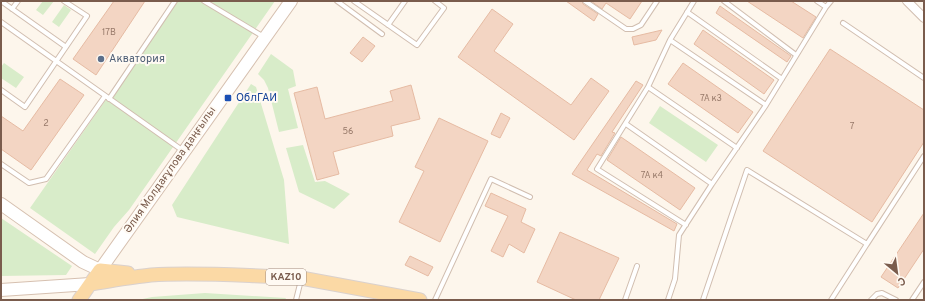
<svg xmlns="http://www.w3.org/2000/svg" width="925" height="301" viewBox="0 0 925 301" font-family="Overpass,sans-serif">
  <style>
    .green { fill: #d8ecc9 }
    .building { fill: #f3d5c3; stroke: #e6bba3 }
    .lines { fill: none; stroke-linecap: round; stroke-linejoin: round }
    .lane-casing { stroke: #d1beb0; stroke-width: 6 }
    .street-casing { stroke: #d1beb0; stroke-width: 10 }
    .secondary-casing { stroke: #d6c0b0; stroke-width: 14 }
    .primary-casing { stroke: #dad1cd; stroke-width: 15 }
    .lane { stroke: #fff; stroke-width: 4 }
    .street { stroke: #fff; stroke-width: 8 }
    .secondary { stroke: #fff; stroke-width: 12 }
    .primary { stroke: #fbd9a5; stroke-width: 13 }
    .service-dot { fill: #5c6f8a; stroke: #fffaf3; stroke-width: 1.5 }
    .transit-dot { fill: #1a4fb4; stroke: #fffaf3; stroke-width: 1.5 }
    .labels { text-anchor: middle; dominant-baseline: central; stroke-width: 4; stroke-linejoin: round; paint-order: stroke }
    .number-label { font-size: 9px; fill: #987a6a }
    .shield { fill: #fffaf3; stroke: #a28b7f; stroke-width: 1 }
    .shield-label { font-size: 10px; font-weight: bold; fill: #7a5c4d }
    .service-label { font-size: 11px; fill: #4e5e75; stroke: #fffaf3; text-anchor: start }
    .transit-label { font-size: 11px; fill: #164399; stroke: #fffaf3; text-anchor: start }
    .street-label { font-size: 11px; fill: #7a5c4d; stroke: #fffaf3 }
  </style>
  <rect width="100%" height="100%" fill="#fdf6ec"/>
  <!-- green -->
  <path class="green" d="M43 1H54L43 15 36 10Z
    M175 1H275L129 210 114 227 95 254 30 208Z
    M64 5 71 10 59 27 52 22Z
    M271 54 293 70 296 86 288 89 298 128 279 132 268 88 264 80 258 74Z
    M4 63 24 77 16 88 1 78V67Z
    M251 84 256 87 284 180 289 244 177 217 172 205Z
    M660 106 718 145 706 162 649 123Z
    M303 145 315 182 325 181 350 194 334 209 299 192 286 148Z
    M1 218 72 266 66 275 1 276Z
    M205 293 286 298 285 300H138L152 297Z"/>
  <!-- building -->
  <path class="building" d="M114 1H145L96 75 73 59Z
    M566 1H582L583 4 598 14 594 21Z
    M591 1H642L630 19 606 3 602 9Z
    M747 1H791L816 17 803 38Z
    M720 6 791 56 787 62 716 13Z
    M492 9 513 24 494 51 571 105 591 78 609 91 574 140 458 57Z
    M662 30 656 40 634 45 632 37Z
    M703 30 774 80 764 94 694 44Z
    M363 37 375 46 362 62 350 53Z
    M830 49 924 110V142L872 222 763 151Z
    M683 63 753 112 738 133 668 84Z
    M60 79 84 95 31 170 1 149V116L23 131Z
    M636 81 643 85 612 132 615 133 601 156 597 154 587 170 677 224 674 231 572 174Z
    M411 85 420 119 391 126 393 136 333 152 339 174 317 180 294 93 317 87 325 119 393 101 390 91Z
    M501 113 510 118 500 138 491 134Z
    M439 118 488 141 440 242 399 222 424 171 415 167Z
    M621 137 695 188 680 210 607 160Z
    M491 193 526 209 521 222 535 229 524 253 509 244 503 257 491 251 508 216 485 206Z
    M924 213V249L898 288 881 277Z
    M560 232 619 258 599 300H576L537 282Z
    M410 256 433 267 428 276 405 265Z"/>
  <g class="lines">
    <!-- lane casing -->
    <g class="lane-casing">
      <path id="lane" d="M1 1 66 47
        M204 1 264 37
        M337 1 382 34
        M354 1 417 45 444 8 435 1
        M585 1 626 29H633L641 25 657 1
        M724 1 796 55
        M817 1 826 7 831 1
        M12 9 18 1
        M687 12 782 79
        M1 22 182 150
        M843 23 924 78
        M388 25 405 1
        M670 40 694 1
        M648 87 670 40 766 105 712 184 679 235 675 279 668 300
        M1 90 25 107 87 16 64 1
        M109 99 175 1
        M766 105 826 7
        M626 124 712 184
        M1 164 29 183 46 179 105 96
        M686 225 597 169 648 87 737 148
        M867 244 924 156
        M296 300 301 280
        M435 300 491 179 530 197
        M625 300 637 266
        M703 300 747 170 867 244 831 300
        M871 300 877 294 882 293 896 300
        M912 300 924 282"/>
    </g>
    <!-- street casing -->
    <g class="street-casing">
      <path id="street" d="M907 1 924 18"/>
    </g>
    <!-- secondary casing -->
    <g class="secondary-casing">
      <path id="secondary" d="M1 204 83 262 100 270 291 1
        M1 290 90 284"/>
    </g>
    <!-- primary casing -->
    <g class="primary-casing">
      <path id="primary" d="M90 284C110 281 131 277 151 275 198 272 245 276 292 277L301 278 420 300
        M79 300 100 270 128 273"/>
    </g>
    <!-- lane -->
    <use href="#lane" class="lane"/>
    <!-- street -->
    <use href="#street" class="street"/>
    <!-- secondary -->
    <use href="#secondary" class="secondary"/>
    <!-- primary -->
    <use href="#primary" class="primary"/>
  </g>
  <!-- markers -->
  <circle class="service-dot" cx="101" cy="59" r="4"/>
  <rect class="transit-dot" x="224" y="94" width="8" height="8" rx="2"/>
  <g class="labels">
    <!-- number labels -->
    <g class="number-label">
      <text x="109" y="32">17В</text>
      <text x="711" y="98">7А к3</text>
      <text x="46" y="123">2</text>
      <text x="852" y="126">7</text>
      <text x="348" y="131">56</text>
      <text x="652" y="175">7А к4</text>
    </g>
    <!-- shield labels -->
    <rect class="shield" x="266" y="269" width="40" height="16" rx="3"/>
    <g class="shield-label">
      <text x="286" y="277">KAZ10</text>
    </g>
    <!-- service labels -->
    <g class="service-label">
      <text x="109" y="59">Акватория</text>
    </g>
    <!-- transit labels -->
    <g class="transit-label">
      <text x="236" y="98">ОблГАИ</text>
    </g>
    <!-- street labels -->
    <g class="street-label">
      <text transform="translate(170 170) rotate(-55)">Әлия Молдағұлова даңғылы</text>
    </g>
  </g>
  <!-- border -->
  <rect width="925" height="301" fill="none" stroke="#7a5c4d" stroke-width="4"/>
  <!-- north arrow -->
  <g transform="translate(897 273) rotate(151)" stroke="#fffaf3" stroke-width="3" paint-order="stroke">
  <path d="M0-3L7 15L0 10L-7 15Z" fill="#7a5c4d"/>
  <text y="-6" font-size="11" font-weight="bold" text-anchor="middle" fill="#7a5c4d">С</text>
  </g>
</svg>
